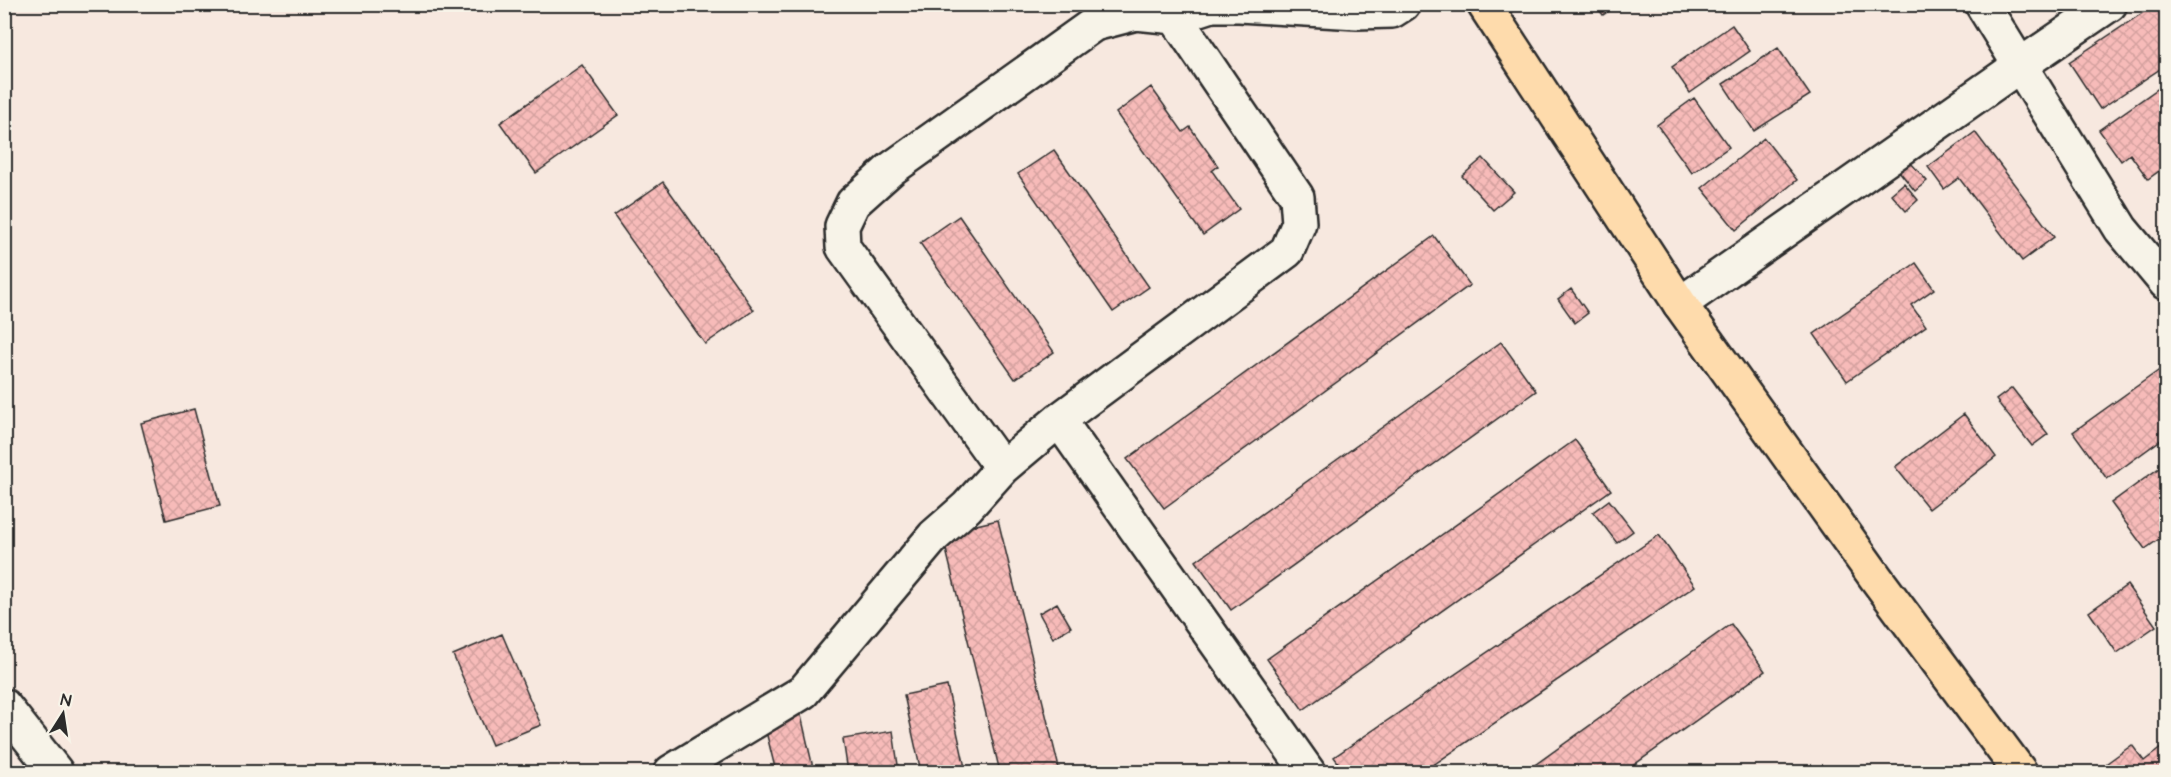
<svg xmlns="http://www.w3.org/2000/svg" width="2171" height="777" viewBox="0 0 2171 777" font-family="'Architects Daughter',sans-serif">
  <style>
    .building { fill: url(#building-cross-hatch); stroke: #2b2b2b; stroke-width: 1.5 }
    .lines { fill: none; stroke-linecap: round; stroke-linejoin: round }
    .minor-casing { stroke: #2b2b2b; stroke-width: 38 }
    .major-casing { stroke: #2b2b2b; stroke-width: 38 }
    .minor { stroke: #f7f3e8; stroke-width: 33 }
    .major { stroke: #fedbac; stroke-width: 33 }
  </style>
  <defs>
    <pattern id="building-cross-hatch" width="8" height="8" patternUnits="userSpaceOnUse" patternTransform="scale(1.5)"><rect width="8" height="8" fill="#f7bbb9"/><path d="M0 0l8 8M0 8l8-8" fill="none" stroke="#d4a19f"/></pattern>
  </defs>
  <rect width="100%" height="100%" fill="#f7e8df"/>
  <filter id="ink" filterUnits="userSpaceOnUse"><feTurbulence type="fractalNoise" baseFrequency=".0167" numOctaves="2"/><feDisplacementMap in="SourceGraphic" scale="12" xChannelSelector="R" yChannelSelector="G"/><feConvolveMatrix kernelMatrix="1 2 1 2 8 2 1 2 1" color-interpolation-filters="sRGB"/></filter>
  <g filter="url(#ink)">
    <!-- building -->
    <path class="building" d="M1595 4H1619L1603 15Z
      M2156 4H2166V65L2100 109 2069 62Z
      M1732 25 1750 51 1690 93 1672 67Z
      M1778 48 1810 95 1754 131 1723 84Z
      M582 65 618 115 536 173 500 123Z
      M2166 83V166L2148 179 2130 154 2121 161 2099 130Z
      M1151 87 1183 132 1190 127 1218 166 1212 171 1239 209 1203 235 1116 113Z
      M1694 98 1729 147 1692 173 1657 125Z
      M1975 132 2054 237 2022 261 1959 178 1944 189 1928 167Z
      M1764 138 1797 180 1736 230 1702 188Z
      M1054 150 1149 287 1113 312 1018 174Z
      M1483 158 1514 192 1493 210 1462 176Z
      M1910 162 1927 181 1915 191 1899 171Z
      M663 182 754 310 705 344 614 216Z
      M1904 183 1918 200 1906 211 1891 194Z
      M959 216 1054 352 1015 379 920 243Z
      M1434 236 1470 285 1164 508 1127 459Z
      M1916 263 1934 289 1911 305 1926 326 1847 381 1814 334Z
      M1571 289 1588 313 1575 323 1558 299Z
      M1501 342 1536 391 1231 610 1196 561Z
      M2165 366 2166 368V436L2107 479 2073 432Z
      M2012 388 2048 434 2032 446 1996 400Z
      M194 409 220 506 166 520 141 423Z
      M1964 414 1996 457 1929 509 1895 467Z
      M1575 440 1611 490 1303 710 1267 659Z
      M2166 463V534L2145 549 2111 503Z
      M1609 500 1633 531 1617 543 1593 512Z
      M998 520 1060 772H1000L942 533Z
      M1659 535 1695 586 1423 772H1345L1334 757Z
      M2127 585 2156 626 2117 653 2089 612Z
      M1057 603 1071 627 1053 638 1039 613Z
      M1731 624 1765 671 1624 772H1525Z
      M502 634 541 725 492 745 453 655Z
      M947 686 966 772H921L904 695Z
      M800 711 814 772H776L763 719Z
      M893 731 899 772H848L843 739Z
      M2166 744V772H2115L2107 763 2132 745 2144 761Z"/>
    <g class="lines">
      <!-- minor casing -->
      <g class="minor-casing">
        <path id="minor" d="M1982 4 2121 229 2166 283
          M1680 304 2019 66 2110 4
          M1059 420 1308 772
          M1002 468 843 247 842 226 853 203 891 169 1094 24 1136 13 1175 17 1212 5H1239L1357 12 1392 11 1403 4
          M4 706 56 772
          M671 772 803 692 934 536 967 507 1002 468 1059 420 1287 251 1299 223 1297 197 1175 17"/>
      </g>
      <!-- major casing -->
      <g class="major-casing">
        <path id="major" d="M1484 4 1680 304 1876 578 2020 772"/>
      </g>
      <!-- minor -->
      <use href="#minor" class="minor"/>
      <!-- major -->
      <use href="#major" class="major"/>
    </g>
  </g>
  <!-- margin -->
  <rect width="2171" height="777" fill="none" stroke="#f7f3e8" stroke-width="24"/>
  <rect x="12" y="12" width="2147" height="753" fill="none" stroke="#2b2b2b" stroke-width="2" filter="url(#ink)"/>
  <!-- north arrow -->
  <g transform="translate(63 714) rotate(12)" stroke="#f7f3e8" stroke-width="4.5" paint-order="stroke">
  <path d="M0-4.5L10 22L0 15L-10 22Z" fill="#2b2b2b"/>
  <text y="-9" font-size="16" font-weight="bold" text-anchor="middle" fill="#2b2b2b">N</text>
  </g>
</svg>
